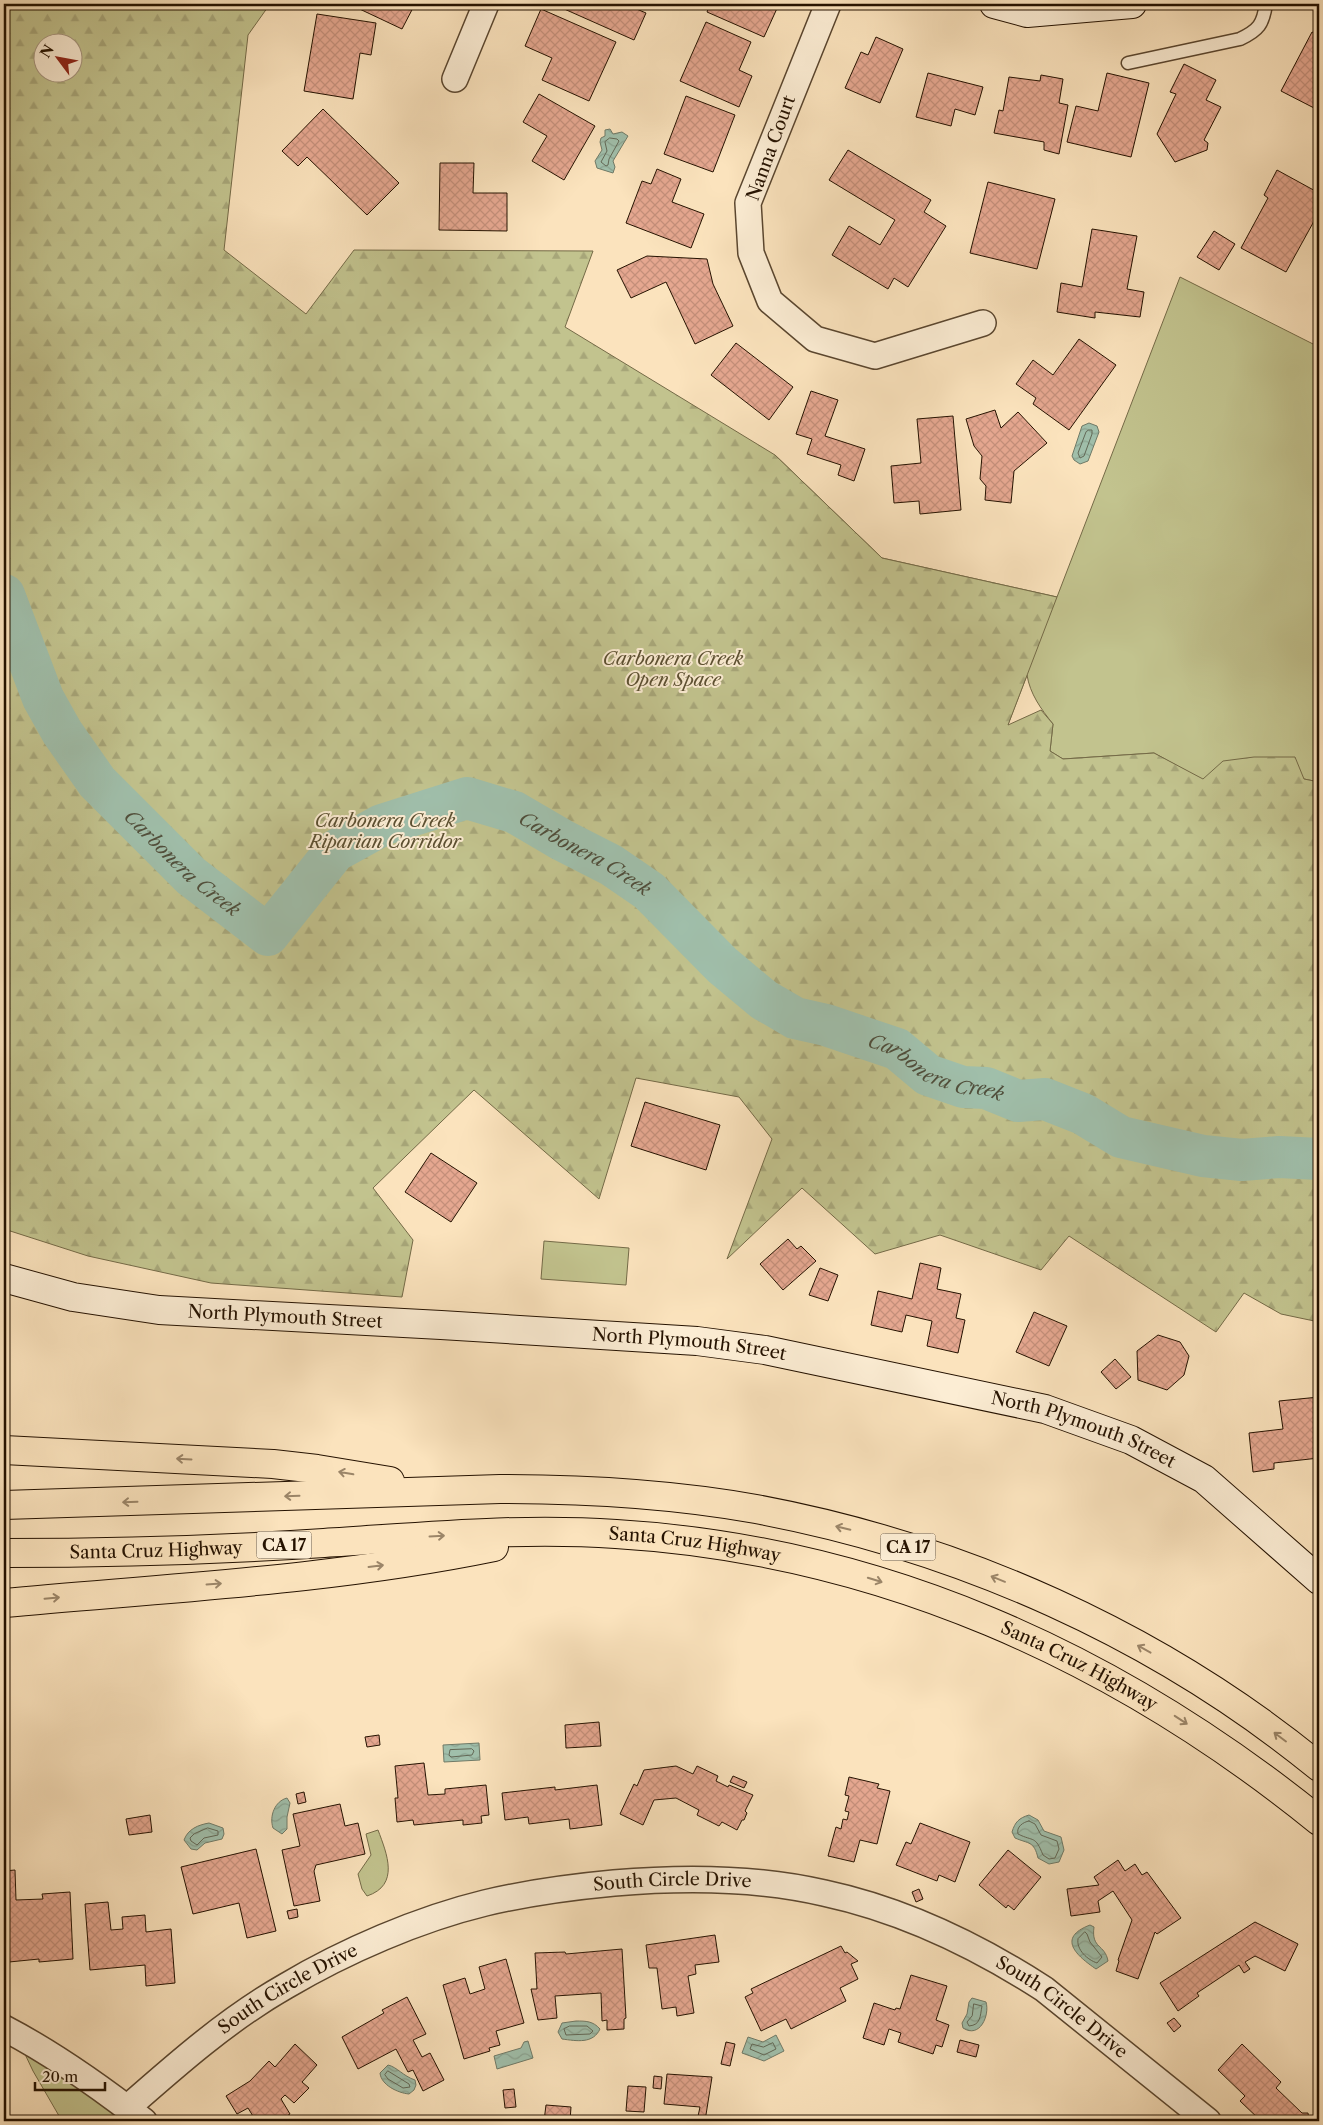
<svg xmlns="http://www.w3.org/2000/svg" width="1323" height="2125" viewBox="0 0 1323 2125" font-family="'Libre Caslon Text',serif">
  <style>
    .green { fill: #c2c38e; stroke: #746a47 }
    .forest { fill: url(#forest-firs); stroke: #746a47; fill-rule: evenodd }
    .water { fill: url(#water-waves); stroke: #6f7a67 }
    .lines { fill: none; stroke-linecap: round; stroke-linejoin: round }
    .shore { stroke: #626856; stroke-width: 1 }
    .river { stroke: #a0bfab; stroke-width: 42 }
    .building { fill: url(#building-cross-hatch); stroke: #251200 }
    .lane-casing { stroke: #5a462f; stroke-width: 15 }
    .street-casing { stroke: #5a462f; stroke-width: 28 }
    .secondary-casing { stroke: #251200; stroke-width: 30 }
    .highway-casing { stroke: #251200; stroke-width: 30 }
    .lane { stroke: #fcedd4; stroke-width: 12 }
    .street { stroke: #fcedd4; stroke-width: 25 }
    .secondary { stroke: #fcedd4; stroke-width: 28 }
    .highway { stroke: #fbe3bd; stroke-width: 28 }
    .oneway { stroke: #9b8568 }
    .labels { text-anchor: middle; dominant-baseline: central; stroke-width: 4; stroke-linejoin: round; paint-order: stroke }
    .shield { fill: #fcedd4; stroke: #665440; stroke-width: 1 }
    .shield-label { font-size: 16px; font-weight: bold; fill: #251200 }
    .street-label { font-size: 18px; fill: #251200; stroke: #fcedd4 }
    .park-label { font-size: 18px; font-style: italic; fill: #5c5032; stroke: #fcedd4 }
    .water-label { font-size: 19px; font-style: italic; fill: #504f3c; stroke: #fcedd4 }
  </style>
  <defs>
    <pattern id="forest-firs" width="22" height="20" patternUnits="userSpaceOnUse" patternTransform="scale(1.25)"><rect width="22" height="20" fill="#c2c38e"/><path d="M5 1l3.5 6h-7zM16 11l3.5 6h-7z" fill="#a7a679"/></pattern>
    <pattern id="water-waves" width="16" height="10" patternUnits="userSpaceOnUse" patternTransform="scale(1.25)"><rect width="16" height="10" fill="#a0bfab"/><path d="M0 5q4-4 8 0t8 0" fill="none" stroke="#8aa391"/></pattern>
    <pattern id="building-cross-hatch" width="8" height="8" patternUnits="userSpaceOnUse" patternTransform="scale(1.25)"><rect width="8" height="8" fill="#e5a790"/><path d="M0 0l8 8M0 8l8-8" fill="none" stroke="#c48f7a"/></pattern>
  </defs>
  <rect width="100%" height="100%" fill="#fbe3bd"/>
  <filter id="stains"><feTurbulence type="fractalNoise" baseFrequency=".004" numOctaves="4"/><feColorMatrix values="0 0 0 0 .2 0 0 0 0 .09 0 0 0 0 .02 0 0 0 .5 -.17"/></filter>
  <radialGradient id="worn" r=".72"><stop offset=".6" stop-color="#630" stop-opacity="0"/><stop offset="1" stop-color="#630" stop-opacity=".3"/></radialGradient>
  <!-- green -->
  <path class="green" d="M1180 277 1319 347V782L1304 779 1203 780 1154 753 1063 759 1050 751 1053 724C1041 709 1030 694 1027 675L877 1066 775 455 882 558 1057 597Z
    M544 1241 629 1248 626 1285 541 1279Z
    M378 1830C387 1854 400 1885 367 1896L362 1889 358 1874 371 1855 366 1834Z
    M14 2031 147 2121H62L33 2071Z"/>
  <!-- forest -->
  <path class="forest" d="M4 4H270L248 35 224 250 306 314 354 250 593 251 565 327 775 455 882 558 1057 597 1008 725 1041 710 1053 724 1050 751 1063 759 1154 753 1203 779 1223 761 1254 757H1295L1304 779 1319 782V1322L1281 1314 1244 1293 1216 1332 1069 1236 1041 1270 940 1235 875 1254 802 1188 727 1259 772 1139 739 1097 636 1078 599 1199 474 1090 373 1188 413 1240 402 1297 211 1283 88 1256 4 1229ZM42 42H72V72H42Z"/>
  <!-- water -->
  <path class="water" d="M610 129 613 134 622 132 628 136 613 161 615 167 613 173 597 168 595 161 602 150 600 142 601 138 605 136V130Z
    M1089 423 1097 426 1099 432 1088 461 1080 464 1074 460 1072 456 1082 426Z
    M479 1743 480 1760 444 1762 443 1745Z
    M287 1798 290 1803 287 1817V1829L282 1834 273 1828C269 1816 275 1801 287 1798Z
    M1029 1815 1038 1820 1044 1831 1061 1837 1064 1850 1059 1862 1049 1864 1038 1858C1034 1841 1029 1844 1015 1838L1012 1832C1015 1822 1019 1818 1029 1815Z
    M209 1823 223 1828 224 1834 222 1839 205 1843 197 1850 191 1849 184 1840C188 1829 198 1825 209 1823Z
    M1090 1925 1094 1927C1091 1949 1105 1944 1108 1961L1096 1969C1077 1956 1056 1938 1090 1925Z
    M972 1998 986 2002C990 2015 980 2039 963 2028L962 2023 967 2014 969 2002Z
    M576 2021C586 2021 593 2021 600 2029 593 2044 577 2041 562 2039L558 2032 562 2023Z
    M776 2035 784 2051 764 2061 742 2053 748 2037 763 2042Z
    M528 2041 533 2058 497 2069 494 2056 521 2048 524 2042Z
    M388 2065C397 2067 403 2076 415 2080L416 2085 414 2090 409 2094C398 2093 381 2085 380 2073Z"/>
  <g class="lines">
    <!-- shore -->
    <path class="shore" d="M610 138 617 139 619 141 609 159 608 165 606 166 601 162 607 151 605 142Z
      M1089 430H1092V434L1084 456 1080 458 1078 453 1086 432Z
      M472 1749 474 1751 472 1755 451 1757 449 1755 450 1750Z
      M1029 1821 1035 1824 1041 1835 1057 1841 1059 1849 1055 1858 1049 1859 1043 1855C1035 1835 1034 1842 1018 1834 1016 1827 1023 1822 1029 1821Z
      M208 1828 218 1831V1835L204 1838 197 1845 191 1841 190 1838 194 1834Z
      M1085 1932 1087 1934 1090 1942 1102 1957 1097 1963C1088 1960 1076 1950 1078 1939Z
      M974 2004 982 2006C980 2016 981 2025 969 2026L967 2022 972 2016Z
      M570 2026H587L593 2031 590 2034 566 2035 564 2029Z
      M773 2043 776 2049 764 2055 750 2049 752 2044 763 2047Z
      M388 2071 409 2084 410 2087 403 2088 388 2079 385 2075Z"/>
    <!-- river -->
    <path class="river" id="s1" d="M4 595 43 698 62 732 97 782 191 876 268 935 335 851 382 825 467 798 514 812 562 840 611 865 649 891 722 965 764 1000 795 1018 826 1025 897 1049 928 1075 963 1087 986 1088 1018 1101 1045 1099 1083 1114 1121 1137 1203 1156 1242 1160 1279 1157 1319 1159"/>
  </g>
  <!-- building -->
  <path class="building" d="M349 4H415L402 29Z
    M553 4H625L646 13 634 40Z
    M710 4H779L764 37 707 12Z
    M541 9 616 42 589 101 542 80 552 58 525 46Z
    M317 14 376 23 371 55 360 53 353 99 304 91Z
    M706 22 751 42 739 70 752 76 739 107 680 81Z
    M1312 32 1319 35V103L1316 109 1281 91Z
    M876 37 903 49 880 103 845 88 861 52 868 55Z
    M1184 64 1216 80 1206 100 1221 107 1204 140 1208 143 1207 150 1175 162 1157 134 1176 94 1170 92Z
    M928 73 983 87 975 115 955 109 951 126 916 117Z
    M1107 73 1149 83 1131 157 1067 142 1076 106 1098 111Z
    M1041 75 1063 79 1059 103 1068 105 1059 154 1044 150V142L994 133 999 110 1003 111 1009 77 1040 81Z
    M539 94 595 126 564 180 532 161 547 136 523 122Z
    M686 96 735 115 713 172 664 154Z
    M323 109 399 183 367 215 307 157 298 166 282 151Z
    M848 150 931 200 924 212 946 226 908 287 894 278 888 289 832 255 849 226 880 245 895 220 829 180Z
    M440 163H474L473 193H507V231L439 230Z
    M657 169 681 179 672 202 704 214 691 248 626 223 642 181 651 184Z
    M1277 170 1319 193V212L1286 272 1241 248 1268 198 1264 195Z
    M988 182 1055 199 1037 269 970 253Z
    M1092 229 1137 236 1127 289 1144 292 1140 317 1095 312V318L1057 312 1061 283 1082 287Z
    M1214 231 1235 244 1219 270 1197 257Z
    M647 256 707 259 713 284 733 326 695 344 666 282 631 298 617 270Z
    M1079 339 1116 365 1069 430 1033 404 1036 398 1016 384 1033 360 1053 375Z
    M736 343 793 387 769 420 711 375Z
    M811 391 838 400 825 436 865 449 854 481 838 475 841 465 807 454 812 439 796 434Z
    M995 410 1001 428 1018 412 1047 443 1014 471 1011 503 985 500 986 486 980 479 982 456 974 446 966 419Z
    M953 416 961 510 920 514 919 501 894 503 891 466 921 463 917 419Z
    M645 1102 720 1125 706 1170 631 1146Z
    M431 1153 477 1183 451 1222 405 1192Z
    M788 1239 797 1249 801 1246 816 1261 783 1290 760 1264Z
    M920 1263 941 1268 937 1289 961 1294 956 1318 965 1320 958 1353 927 1346 932 1321 906 1315 902 1332 871 1325 878 1291 912 1299Z
    M820 1268 838 1275 828 1301 809 1295Z
    M1034 1312 1067 1326 1049 1366 1016 1352Z
    M1158 1335 1180 1342 1189 1356 1184 1375 1167 1390 1138 1380 1137 1351Z
    M1115 1359 1131 1377 1116 1389 1101 1372Z
    M1319 1397V1458L1274 1463V1469L1253 1472 1249 1433 1283 1429 1279 1401Z
    M599 1722 601 1746 566 1748 565 1725Z
    M379 1735 380 1745 367 1747 365 1737Z
    M424 1763 428 1795 445 1794V1789L486 1785 489 1815 481 1816 482 1823 463 1825V1820L414 1825 413 1820 397 1822 395 1798H398L395 1766Z
    M676 1766 693 1774 697 1766 718 1776 716 1781 728 1787 729 1785 753 1795 745 1811 747 1813 744 1820H742L737 1830 722 1822 719 1826 697 1815 699 1810 676 1798 654 1800 643 1825 620 1814 634 1784 637 1786 644 1770Z
    M733 1776 747 1782 744 1788 730 1782Z
    M849 1777 879 1784 877 1788 890 1791 877 1844 860 1840 854 1862 828 1856 836 1827 841 1829 843 1819 847 1820 849 1812 845 1811 849 1796 845 1795Z
    M597 1785 602 1825 570 1829 569 1819 529 1824 528 1817 505 1820 502 1793 555 1787V1790Z
    M304 1792 306 1802 298 1804 296 1794Z
    M340 1804 345 1826 358 1823 365 1854 316 1865 314 1871 320 1901 294 1906 282 1850 300 1846 293 1814Z
    M150 1815 152 1832 129 1835 126 1819Z
    M920 1823 970 1842 955 1882 939 1875 937 1881 896 1865 906 1842 911 1844Z
    M256 1849 276 1931 247 1938 239 1903 193 1914 181 1867Z
    M1008 1850 1041 1877 1014 1910 1008 1905 1006 1908 979 1885Z
    M1118 1860 1125 1871 1135 1864 1142 1875 1147 1872 1181 1918 1157 1934 1155 1932 1138 1979 1116 1971 1119 1961 1118 1960 1132 1920 1113 1891 1098 1901 1100 1912 1071 1916 1067 1889 1099 1885 1094 1877Z
    M15 1870 16 1900 43 1899 42 1894 70 1892 73 1959 39 1962V1959L9 1962 8 1957H4V1871Z
    M919 1889 923 1899 916 1902 912 1892Z
    M108 1902 111 1930 123 1929 122 1917 145 1915 146 1932 171 1929 175 1983 146 1986 145 1965 90 1970 85 1904Z
    M297 1909 298 1917 289 1919 287 1911Z
    M1255 1922 1298 1944 1285 1971 1255 1956 1245 1962 1250 1969 1244 1973 1239 1965 1197 1993 1199 1996 1178 2011 1160 1983Z
    M715 1935 719 1962 695 1965 696 1974 688 1976 694 2013 677 2016 676 2007 662 2009 657 1968H649L646 1945Z
    M841 1946 845 1953 847 1952 858 1961 851 1964 858 1979 840 1988 846 2001 791 2029 786 2019 761 2031 745 1997 753 1993 751 1989Z
    M622 1949 626 2018 624 2019V2029L607 2030V2020L602 2021 601 1993 555 1996 557 2018 538 2020 531 1989H537L535 1953 565 1952 566 1954Z
    M506 1959 524 2023 496 2031 500 2045 489 2048 490 2051 464 2059 443 1985 465 1978 470 1994 485 1989 479 1967Z
    M911 1975 947 1986 936 2020 949 2025 942 2047 936 2045 933 2054 898 2042 901 2033 889 2029 884 2045 863 2038 874 2003 895 2010 896 2008 900 2009Z
    M407 1997 426 2034 413 2040 422 2057 430 2053 444 2080 423 2091 413 2070 408 2072 396 2049 358 2069 342 2037 384 2013 382 2010Z
    M1174 2018 1181 2026 1174 2032 1167 2023Z
    M960 2040 979 2045 976 2057 957 2052Z
    M726 2042 735 2044 730 2066 721 2064Z
    M295 2044 317 2065 302 2082 309 2088 294 2103 285 2095 281 2099 290 2114 278 2121H256L248 2108 237 2114 226 2096 250 2081 269 2061 275 2067Z
    M1242 2044 1281 2082 1276 2088 1302 2113H1308L1309 2121H1261L1240 2101 1245 2096 1218 2070Z
    M667 2074 712 2077 705 2121H697L700 2107 664 2104Z
    M654 2076 662 2077 661 2089 653 2088Z
    M628 2086 646 2087 644 2112 626 2111Z
    M514 2089 516 2107 505 2108 503 2090Z
    M546 2105 571 2107 570 2121H544Z"/>
  <g class="lines">
    <!-- lane casing -->
    <g class="lane-casing">
      <path id="lane" d="M1128 63 1240 39C1259 30 1263 24 1266 4"/>
    </g>
    <!-- street casing -->
    <g class="street-casing">
      <g id="street">
        <path d="M828 4 748 203 751 253 770 301 815 339 875 356 983 323"/>
        <path d="M455 79 486 4"/>
        <path d="M4 2028C54 2054 99 2086 144 2121"/>
        <path id="s2" d="M127 2108C177 2064 228 2019 286 1986 345 1951 419 1919 485 1903 527 1893 571 1887 614 1883 684 1877 755 1877 824 1893 903 1910 976 1945 1044 1989L1208 2121"/>
      </g>
    </g>
    <!-- secondary casing -->
    <g class="secondary-casing">
      <g id="secondary">
        <path d="M994 4 1027 13 1132 4"/>
        <path id="s3" d="M4 1278 73 1297 159 1310 441 1325 697 1341 765 1350 1045 1409 1131 1440 1204 1479 1319 1580"/>
      </g>
    </g>
    <!-- highway casing -->
    <g class="highway-casing">
      <g id="highway">
        <path d="M4 1450 273 1464 317 1469 390 1481"/>
        <path d="M4 1505 500 1489C586 1489 672 1494 756 1509 960 1547 1158 1635 1319 1767"/>
        <path id="s4" d="M4 1553C110 1553 217 1550 324 1543 421 1537 519 1527 616 1534 880 1550 1115 1656 1319 1821"/>
        <path d="M4 1603C167 1588 333 1580 494 1547"/>
      </g>
    </g>
    <!-- lane -->
    <use href="#lane" class="lane"/>
    <!-- street -->
    <use href="#street" class="street"/>
    <!-- secondary -->
    <use href="#secondary" class="secondary"/>
    <!-- highway -->
    <use href="#highway" class="highway"/>
  </g>
  <!-- one-way arrows -->
  <defs><path id="oneway-shaft" d="M-6 0H5M1.5-3L5.5 0L1.5 3" fill="none" stroke-width="1.6" stroke-linecap="round" stroke-linejoin="round" transform="scale(1.25)"/></defs>
  <g class="oneway">
    <use href="#oneway-shaft" transform="translate(184 1459) rotate(-177)"/>
    <use href="#oneway-shaft" transform="translate(346 1473) rotate(-170)"/>
    <use href="#oneway-shaft" transform="translate(292 1496) rotate(178)"/>
    <use href="#oneway-shaft" transform="translate(130 1502) rotate(178)"/>
    <use href="#oneway-shaft" transform="translate(843 1528) rotate(-167)"/>
    <use href="#oneway-shaft" transform="translate(437 1536) rotate(-3)"/>
    <use href="#oneway-shaft" transform="translate(376 1566) rotate(-7)"/>
    <use href="#oneway-shaft" transform="translate(998 1579) rotate(-158)"/>
    <use href="#oneway-shaft" transform="translate(875 1580) rotate(17)"/>
    <use href="#oneway-shaft" transform="translate(214 1584) rotate(-4)"/>
    <use href="#oneway-shaft" transform="translate(52 1598) rotate(-5)"/>
    <use href="#oneway-shaft" transform="translate(1144 1649) rotate(-151)"/>
    <use href="#oneway-shaft" transform="translate(1181 1720) rotate(33)"/>
    <use href="#oneway-shaft" transform="translate(1280 1737) rotate(-143)"/>
  </g>
  <g class="labels">
    <!-- shield labels -->
    <g class="shield">
      <rect x="256.5" y="1531.5" width="55" height="27" rx="4"/>
      <rect x="880.5" y="1533.5" width="55" height="27" rx="4"/>
    </g>
    <g class="shield-label">
      <text x="284" y="1545">CA 17</text>
      <text x="908" y="1547">CA 17</text>
    </g>
    <!-- street labels -->
    <g class="street-label">
      <text transform="translate(771 148) rotate(-70)">Nanna Court</text>
      <text stroke="none"><textPath href="#s3" startOffset="285">North Plymouth Street</textPath></text>
      <text stroke="none"><textPath href="#s3" startOffset="690">North Plymouth Street</textPath></text>
      <text stroke="none"><textPath href="#s3" startOffset="1095">North Plymouth Street</textPath></text>
      <text stroke="none"><textPath href="#s4" startOffset="692">Santa Cruz Highway</textPath></text>
      <text stroke="none"><textPath href="#s4" startOffset="152">Santa Cruz Highway</textPath></text>
      <text stroke="none"><textPath href="#s4" startOffset="1098">Santa Cruz Highway</textPath></text>
      <text stroke="none"><textPath href="#s2" startOffset="606">South Circle Drive</textPath></text>
      <text stroke="none"><textPath href="#s2" startOffset="201">South Circle Drive</textPath></text>
      <text stroke="none"><textPath href="#s2" startOffset="1025">South Circle Drive</textPath></text>
    </g>
    <!-- park labels -->
    <g class="park-label">
      <text x="673" y="659">Carbonera Creek<tspan x="673" dy="21">Open Space</tspan></text>
      <text x="385" y="821">Carbonera Creek<tspan x="385" dy="21">Riparian Corridor</tspan></text>
    </g>
    <!-- water labels -->
    <g class="water-label">
      <text stroke="none"><textPath href="#s1" startOffset="822">Carbonera Creek</textPath></text>
      <text stroke="none"><textPath href="#s1" startOffset="328">Carbonera Creek</textPath></text>
      <text stroke="none"><textPath href="#s1" startOffset="1242">Carbonera Creek</textPath></text>
    </g>
  </g>
  <!-- margin -->
  <rect width="1323" height="2125" fill="none" stroke="#fbe3bd" stroke-width="20"/>
  <rect x="5" y="5" width="1313" height="2115" fill="none" stroke="#251200" stroke-width="2.5"/>
  <rect x="10" y="10" width="1303" height="2105" fill="none" stroke="#251200"/>
  <!-- north arrow -->
  <g transform="translate(58 58) rotate(302)"><circle r="24" fill="#fcedd4" stroke="#a6957f"/>
  <path d="M0-4L9 19L0 12L-9 19Z" fill="#8f2418"/>
  <text y="-8" font-size="14" font-weight="bold" text-anchor="middle" fill="#251200">N</text>
  </g>
  <!-- scale -->
  <path d="M35 2082v8h70v-8" fill="none" stroke="#251200" stroke-width="2.5"/>
  <text x="42" y="2082" font-size="15" fill="#251200" stroke="#fcedd4" stroke-width="4" paint-order="stroke">20 m</text>
  <rect width="100%" height="100%" filter="url(#stains)"/>
  <rect width="100%" height="100%" fill="url(#worn)"/>
</svg>
